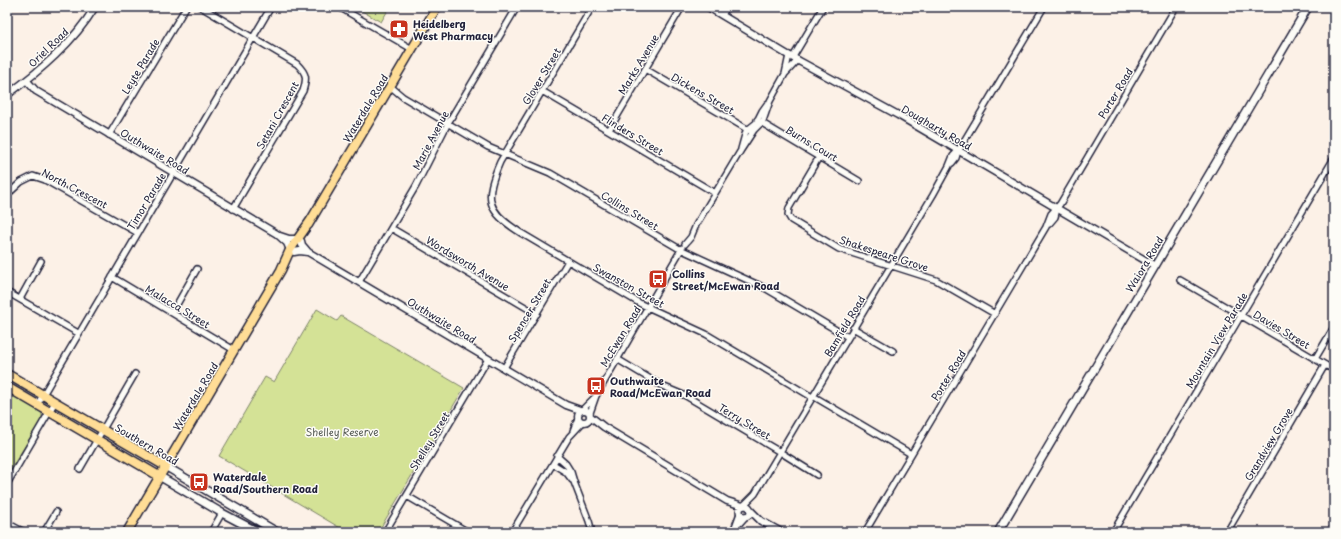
<svg xmlns="http://www.w3.org/2000/svg" width="1341" height="539" viewBox="0 0 1341 539" font-family="'Playpen Sans',sans-serif">
  <style>
    .green { fill: #d4e296; stroke: #7b8268 }
    .lines { fill: none; stroke-linecap: round; stroke-linejoin: round }
    .minor-casing { stroke: #22223b; stroke-width: 8 }
    .tertiary-casing { stroke: #22223b; stroke-width: 9 }
    .secondary-casing { stroke: #22223b; stroke-width: 10 }
    .primary-casing { stroke: #22223b; stroke-width: 11 }
    .minor { stroke: #fdfcf7; stroke-width: 5 }
    .tertiary { stroke: #fdfcf7; stroke-width: 6 }
    .secondary { stroke: #fdfcf7; stroke-width: 7 }
    .primary { stroke: #ffdd96; stroke-width: 8 }
    .labels { text-anchor: middle; dominant-baseline: central; stroke-width: 3; stroke-linejoin: round; paint-order: stroke }
    .poi-label { font-size: 10px; font-weight: bold; fill: #22223b; stroke: #fdfcf7; text-anchor: start }
    .street-label { font-size: 10px; fill: #22223b; stroke: #fdfcf7 }
    .park-label { font-size: 10px; fill: #575c56; stroke: #fdfcf7 }
  </style>
  <rect width="100%" height="100%" fill="#fcf1e7"/>
  <filter id="ink" filterUnits="userSpaceOnUse"><feTurbulence type="fractalNoise" baseFrequency=".025" numOctaves="2"/><feDisplacementMap in="SourceGraphic" scale="8" xChannelSelector="R" yChannelSelector="G"/><feConvolveMatrix kernelMatrix="1 2 1 2 8 2 1 2 1" color-interpolation-filters="sRGB"/></filter>
  <g filter="url(#ink)">
    <!-- green -->
    <path class="green" d="M355 7H390L381 22Z
      M317 309 337 321 341 316 464 388 378 532H347L219 456 265 377 274 382Z
      M7 392 42 413V419L7 475Z"/>
    <g class="lines">
      <!-- minor casing -->
      <g class="minor-casing">
        <path id="minor" d="M201 7 297 64C307 74 307 78 303 91L233 209
          M339 7 412 49
          M592 7 500 162C484 199 486 211 521 233L641 304 706 334 812 397
          M722 15 727 7
          M793 57 823 7
          M645 69 752 132
          M785 74 789 55
          M390 86 403 97 488 147 550 173 678 248 765 288 848 337
          M542 91 715 193
          M757 120 859 181
          M609 130 682 7
          M109 135 186 7
          M741 149 746 131 756 123 762 111 767 104
          M819 157 789 208 788 215 791 220 839 249 936 280 995 314
          M952 163 956 158 958 151 1044 7
          M7 195 21 182 33 176 45 180 138 233
          M1049 224 1055 217 1057 209
          M391 228 537 314
          M685 244 691 237 696 225 741 150 754 130 763 121 770 101 785 74 798 60
          M112 277 234 350
          M1180 280 1334 370
          M359 282 416 186 448 123 517 7
          M7 292 78 333
          M20 299 41 261
          M172 313 197 269
          M853 328 893 351
          M617 359 662 386 686 396 780 452
          M1315 359 1334 327
          M504 368 568 261
          M813 396 911 454
          M37 405 271 7
          M583 409 594 398
          M590 413 596 396 682 248
          M573 431 578 418
          M780 452 817 475
          M557 456 566 464 571 472 574 482 589 521 592 532
          M553 464 566 472 572 480
          M80 469 135 374
          M7 484 55 402
          M407 496 468 532
          M744 505 755 494 933 195 949 166 953 156 958 151
          M7 523 24 532
          M737 526 746 516
          M44 532 56 512
          M211 532 222 513
          M385 532 488 359
          M512 532 569 437 583 422
          M733 532 740 513
          M865 532 1046 227 1051 214 1060 204 1176 7
          M1113 532 1334 158
          M1227 532 1325 365"/>
      </g>
      <!-- tertiary casing -->
      <g class="tertiary-casing">
        <path id="tertiary" d="M708 7 788 55 898 115 1155 266
          M27 81 36 91 277 234 287 243 290 250
          M7 95C41 70 73 43 95 7
          M280 236 289 239H297
          M301 241 302 245 308 252 566 405 580 410
          M294 252 300 251 308 252
          M578 416a6 6 0 1 1 12 0a6 6 0 1 1-12 0Z
          M590 416 604 427 727 501 743 506
          M739.5 511a5.5 5.5 0 1 1 11 0a5.5 5.5 0 1 1-11 0Z
          M750 510 761 521 781 532"/>
      </g>
      <!-- secondary casing -->
      <g class="secondary-casing">
        <path id="secondary" d="M165 466 277 532
          M159 476 222 513 258 532
          M998 532 1308 7"/>
      </g>
      <!-- primary casing -->
      <g class="primary-casing">
        <path id="primary" d="M308 225 437 7
          M7 374 165 466
          M7 387 159 476
          M127 532 281 270 290 250 311 220"/>
      </g>
      <!-- minor -->
      <use href="#minor" class="minor"/>
      <!-- tertiary -->
      <use href="#tertiary" class="tertiary"/>
      <!-- secondary -->
      <use href="#secondary" class="secondary"/>
      <!-- primary -->
      <use href="#primary" class="primary"/>
    </g>
  </g>
  <!-- icons -->
  <defs>
    <g id="pharmacy-square" transform="scale(1)"><rect x="-9" y="-9" width="18" height="18" rx="4" fill="#c8321e" stroke="#fdfcf7"/><path d="M-2-6h4v4h4v4h-4v4h-4v-4h-4v-4h4Z" fill="#fff"/></g>
    <g id="bus-square" transform="scale(1)"><rect x="-9" y="-9" width="18" height="18" rx="4" fill="#c8321e" stroke="#fdfcf7"/><path d="M-5-6H5V4H4V6H2V4H-2V6H-4V4H-5ZM-3.5-4V0h7V-4ZM-3.5 1.2v1.5H-2V1.2ZM2 1.2v1.5H3.5V1.2Z" fill="#fff"/></g>
  </defs>
  <g fill-rule="evenodd">
    <use href="#pharmacy-square" x="399" y="29"/>
    <use href="#bus-square" x="658" y="279"/>
    <use href="#bus-square" x="596" y="386"/>
    <use href="#bus-square" x="199" y="482"/>
  </g>
  <g class="labels">
    <!-- poi labels -->
    <g class="poi-label">
      <text x="413" y="23">Heidelberg<tspan x="413" dy="12">West Pharmacy</tspan></text>
      <text x="672" y="273">Collins<tspan x="672" dy="12">Street/McEwan Road</tspan></text>
      <text x="610" y="380">Outhwaite<tspan x="610" dy="12">Road/McEwan Road</tspan></text>
      <text x="213" y="476">Waterdale<tspan x="213" dy="12">Road/Southern Road</tspan></text>
    </g>
    <!-- street labels -->
    <g class="street-label">
      <text transform="translate(48 47) rotate(-44)">Oriel Road</text>
      <text transform="translate(638 64) rotate(-59)">Marks Avenue</text>
      <text transform="translate(140 66) rotate(-59)">Leyte Parade</text>
      <text transform="translate(541 76) rotate(-59)">Glover Street</text>
      <text transform="translate(703 93) rotate(30)">Dickens Street</text>
      <text transform="translate(1115 93) rotate(-59)">Porter Road</text>
      <text transform="translate(365 108) rotate(-59)">Waterdale Road</text>
      <text transform="translate(277 115) rotate(-61)">Setani Crescent</text>
      <text transform="translate(937 127) rotate(30)">Dougharty Road</text>
      <text transform="translate(633 134) rotate(31)">Flinders Street</text>
      <text transform="translate(430 140) rotate(-62)">Marie Avenue</text>
      <text transform="translate(812 143) rotate(31)">Burns Court</text>
      <text transform="translate(155 151) rotate(31)">Outhwaite Road</text>
      <text transform="translate(75 188) rotate(28)">North Crescent</text>
      <text transform="translate(146 201) rotate(-59)">Timor Parade</text>
      <text transform="translate(630 210) rotate(31)">Collins Street</text>
      <text transform="translate(884 253) rotate(18)">Shakespeare Grove</text>
      <text transform="translate(468 263) rotate(31)">Wordsworth Avenue</text>
      <text transform="translate(1144 264) rotate(-59)">Waiora Road</text>
      <text transform="translate(629 285) rotate(29)">Swanston Street</text>
      <text transform="translate(178 306) rotate(31)">Malacca Street</text>
      <text transform="translate(529 310) rotate(-59)">Spencer Street</text>
      <text transform="translate(442 320) rotate(31)">Outhwaite Road</text>
      <text transform="translate(844 326) rotate(-59)">Bamfield Road</text>
      <text transform="translate(1282 329) rotate(31)">Davies Street</text>
      <text transform="translate(620 336) rotate(-59)">McEwan Road</text>
      <text transform="translate(1216 340) rotate(-59)">Mountain View Parade</text>
      <text transform="translate(948 375) rotate(-59)">Porter Road</text>
      <text transform="translate(195 396) rotate(-59)">Waterdale Road</text>
      <text transform="translate(745 421) rotate(31)">Terry Street</text>
      <text transform="translate(429 441) rotate(-59)">Shelley Street</text>
      <text transform="translate(147 444) rotate(30)">Southern Road</text>
      <text transform="translate(1268 444) rotate(-59)">Grandview Grove</text>
    </g>
    <!-- park labels -->
    <g class="park-label">
      <text x="342" y="431">Shelley Reserve</text>
    </g>
  </g>
  <!-- margin -->
  <rect width="1341" height="539" fill="none" stroke="#fdfcf7" stroke-width="24"/>
  <rect x="12" y="12" width="1317" height="515" fill="none" stroke="#22223b" stroke-width="1.5" filter="url(#ink)"/>
</svg>
